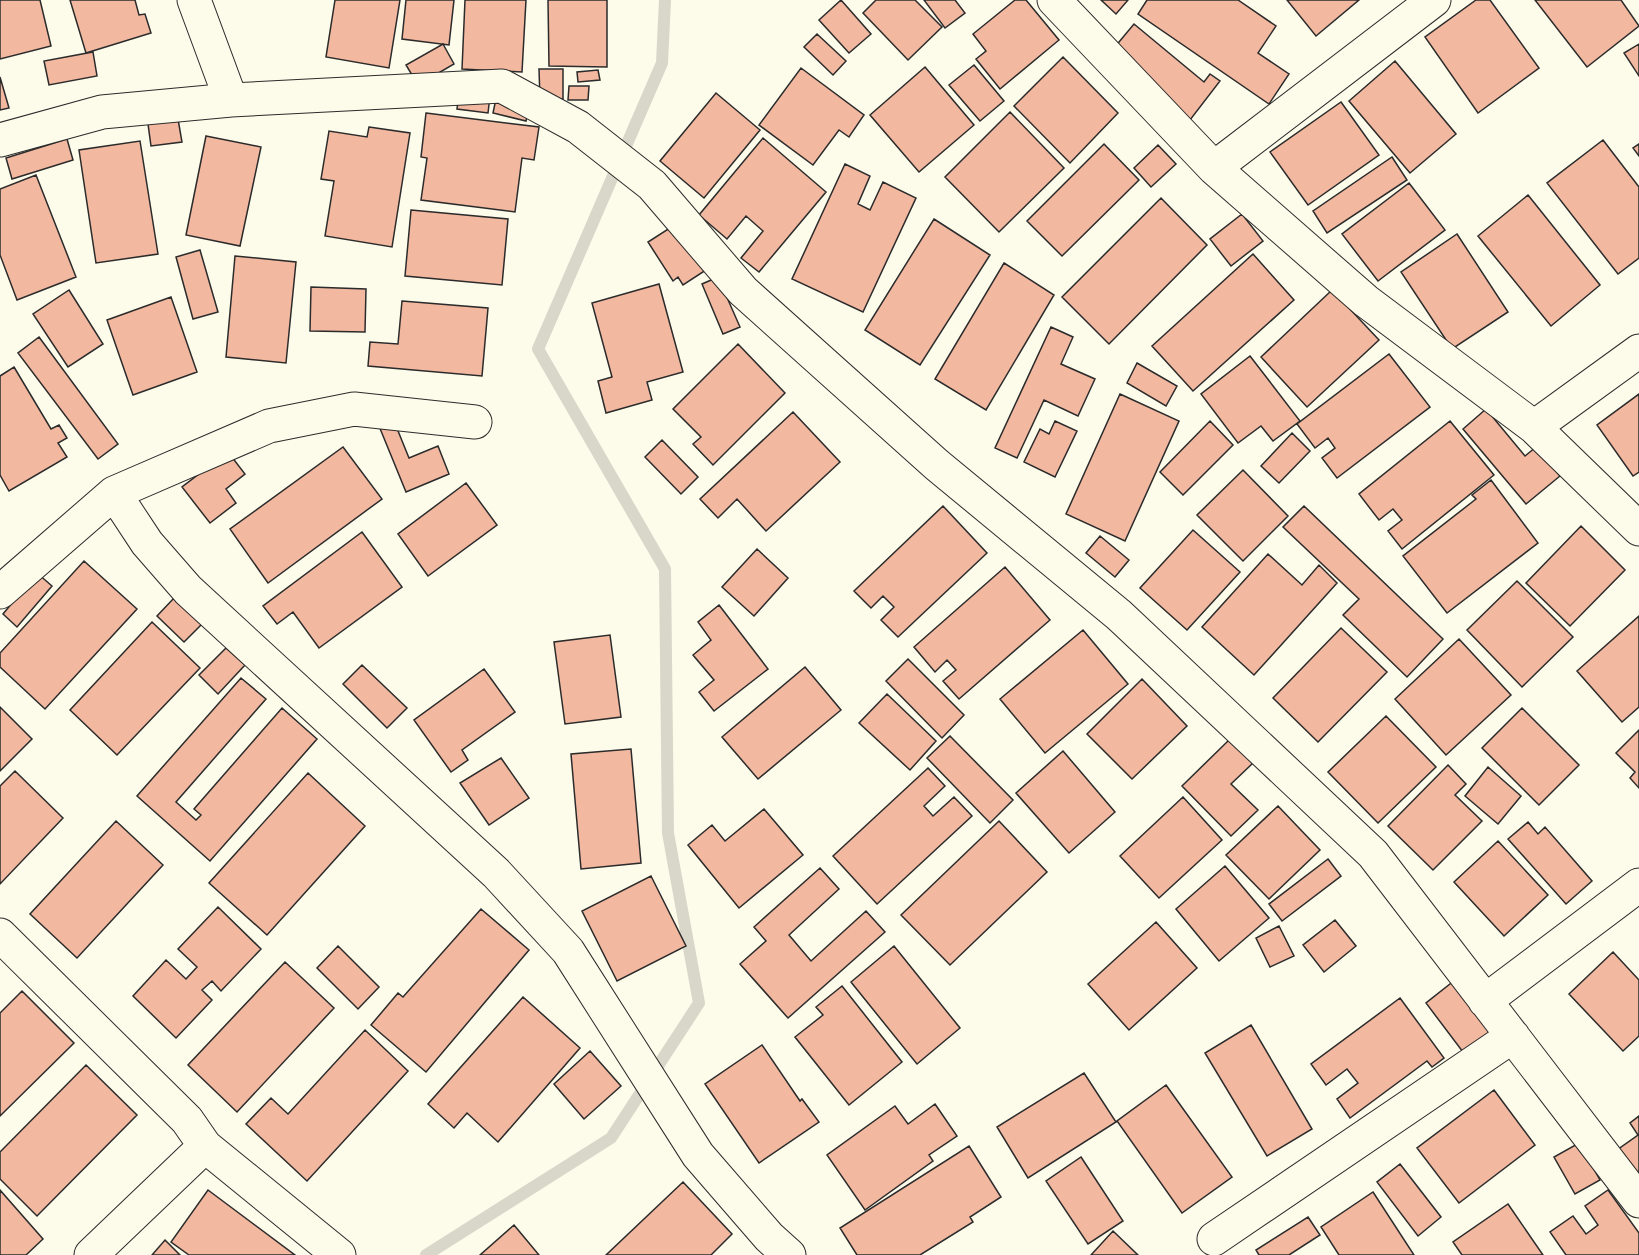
<svg xmlns="http://www.w3.org/2000/svg" width="1639" height="1255" viewBox="0 0 1639 1255" font-family="'Source Sans 3',sans-serif">
  <style>
    .lines { fill: none; stroke-linecap: round; stroke-linejoin: round }
    .stream { stroke: #d8d7c9; stroke-width: 12 }
    .building { fill: #f2b8a0; stroke: #2b2b2b; stroke-width: 1.5 }
    .minor-casing { stroke: #2b2b2b; stroke-width: 35 }
    .minor { stroke: #fdfbea; stroke-width: 33 }
  </style>
  <rect width="100%" height="100%" fill="#fdfbea"/>
  <g class="lines">
    <!-- stream -->
    <path class="stream" d="M426 1255 611 1138 699 1003 668 833 665 569 538 349 662 63 665 0"/>
  </g>
  <!-- building -->
  <path class="building" d="M0 0H40L51 46 0 59Z
    M70 0H135L139 15 145 14 151 33 86 53Z
    M335 0H400L389 68 326 57Z
    M406 0H454L449 45 402 39Z
    M465 0H526L522 72 462 69Z
    M548 0H607V67L549 66Z
    M841 0 871 34 849 53 819 20Z
    M876 0H915L942 27 908 60 863 13Z
    M924 0H955L965 13 945 28Z
    M1015 0H1026L1059 40 1000 89 976 59 986 51 973 34Z
    M1101 0H1128L1116 14Z
    M1147 0H1238L1276 26 1258 53 1289 74 1269 104 1138 14Z
    M1287 0H1359L1316 36Z
    M1476 0H1490L1539 68 1478 113 1425 37Z
    M1535 0H1621L1639 26 1587 67Z
    M1134 24 1204 82 1210 74 1220 81 1190 120 1109 54Z
    M817 34 846 61 833 75 804 47Z
    M443 44 454 64 418 85 406 65Z
    M1639 44V76L1624 53Z
    M93 52 97 76 49 85 44 61Z
    M1063 57 1118 113 1070 163 1014 106Z
    M1395 61 1456 134 1410 173 1349 101Z
    M974 65 1004 101 980 121 949 85Z
    M925 67 974 125 919 172 870 115Z
    M801 68 864 115 849 137 839 130 813 165 759 125Z
    M539 69H563V99H540Z
    M598 70 600 80 578 82 577 72Z
    M0 77 9 108 0 110Z
    M569 86H589L588 100H568Z
    M459 92 490 96 488 113 457 109Z
    M716 93 760 130 704 198 660 161Z
    M497 94 530 103 526 121 493 113Z
    M1341 102 1379 155 1308 205 1270 152Z
    M1010 112 1064 168 999 232 945 177Z
    M426 113 539 127 534 160 522 158 515 212 421 200 427 158 421 157Z
    M178 119 182 142 151 146 148 124Z
    M369 127 410 133 392 247 325 236 334 181 321 179 329 131 367 137Z
    M206 136 261 147 240 246 186 235Z
    M763 138 826 192 759 272 741 258 763 231 746 216 727 239 699 215Z
    M67 139 73 160 12 179 6 158Z
    M1603 140 1639 187V258L1618 274 1547 183Z
    M140 141 158 254 96 263 79 150Z
    M1104 144 1139 180 1062 256 1027 221Z
    M1639 144V156L1633 148Z
    M1158 145 1176 164 1151 187 1134 168Z
    M1392 157 1407 180 1327 233 1313 211Z
    M845 164 870 176 858 204 870 210 883 182 916 198 863 312 792 279Z
    M36 175 76 277 17 300 0 255V189Z
    M1409 183 1445 230 1378 281 1342 234Z
    M1528 195 1600 285 1551 326 1478 236Z
    M1161 198 1207 245 1109 344 1062 297Z
    M411 210 508 219 502 285 405 276Z
    M1242 214 1263 241 1231 266 1210 239Z
    M934 219 990 255 920 365 865 330Z
    M676 224 706 270 683 285 678 277 673 281 648 242Z
    M1457 234 1508 312 1452 349 1401 272Z
    M200 250 218 312 193 319 176 257Z
    M1253 254 1294 300 1193 391 1152 346Z
    M235 256 296 262 286 363 226 357Z
    M1004 263 1054 295 986 410 935 379Z
    M718 277 740 327 723 334 702 284Z
    M659 284 683 372 647 382 652 400 606 413 598 381 612 377 592 303Z
    M311 287 366 289 365 332 310 331Z
    M69 290 103 344 68 367 33 314Z
    M1332 290 1379 340 1307 407 1261 357Z
    M171 297 197 372 133 395 107 320Z
    M402 301 488 308 482 376 368 366 370 342 398 344Z
    M1051 327 1073 337 1061 364 1095 379 1078 416 1044 400 1017 458 995 448Z
    M39 337 118 444 98 459 18 353Z
    M738 344 785 393 713 465 693 444 701 437 673 409Z
    M1389 354 1430 407 1337 478 1322 458 1335 448 1328 438 1315 448 1297 424Z
    M1250 356 1300 421 1273 441 1261 426 1238 443 1201 394Z
    M1137 363 1177 386 1166 406 1127 383Z
    M14 367 51 429 59 425 67 438 58 443 67 457 9 491 0 475V376Z
    M1120 394 1179 421 1125 541 1066 514Z
    M1639 394V472L1633 476 1597 425Z
    M1486 409 1525 456 1536 447 1560 476 1526 504 1463 429Z
    M793 412 840 462 766 531 737 499 718 518 700 499Z
    M394 421 409 458 438 446 449 474 406 492 379 426Z
    M1055 421 1077 431 1055 477 1024 462 1040 429 1049 434Z
    M1210 421 1233 445 1183 495 1160 472Z
    M1450 421 1494 475 1402 549 1388 531 1402 520 1393 509 1379 520 1359 494Z
    M1292 433 1310 451 1279 483 1261 466Z
    M662 440 698 477 681 494 645 457Z
    M343 447 382 499 268 583 230 529Z
    M228 452 245 474 226 489 236 503 210 523 182 487Z
    M1243 470 1288 516 1243 561 1197 515Z
    M1491 480 1538 543 1447 613 1403 556 1476 499 1472 495Z
    M466 483 497 525 428 576 398 534Z
    M943 506 987 553 898 637 881 620 894 607 883 596 871 608 854 591Z
    M1304 506 1443 639 1407 677 1343 615 1359 599 1283 527Z
    M1581 526 1625 570 1570 626 1526 583Z
    M1193 530 1240 572 1187 630 1140 588Z
    M362 532 402 587 319 648 293 612 277 624 263 606Z
    M1100 536 1129 560 1115 577 1086 553Z
    M757 549 788 578 754 616 722 587Z
    M1268 554 1302 585 1319 565 1337 583 1254 675 1202 627Z
    M84 561 137 609 45 709 0 667V653Z
    M1005 567 1050 620 959 699 943 681 956 670 947 660 935 672 914 647Z
    M37 573 52 586 17 627 3 614Z
    M1517 581 1573 637 1522 687 1467 630Z
    M174 598 202 624 184 642 157 616Z
    M719 605 768 669 714 711 699 692 714 680 693 655 711 640 698 622Z
    M1639 616V707L1622 722 1577 671Z
    M152 622 200 668 117 755 70 710Z
    M1341 628 1387 672 1318 742 1273 698Z
    M1083 630 1128 684 1045 753 1000 699Z
    M610 635 621 717 565 724 554 642Z
    M1459 639 1511 695 1446 755 1395 699Z
    M226 648 245 665 218 694 199 675Z
    M908 659 964 715 942 738 886 681Z
    M362 665 407 708 387 728 343 684Z
    M805 667 841 710 758 779 722 737Z
    M484 669 515 712 462 750 468 760 451 772 414 720Z
    M241 678 266 699 176 802 196 820 201 815 194 809 282 708 317 739 210 861 137 796Z
    M1142 679 1187 726 1132 779 1087 734Z
    M887 694 936 741 910 770 859 723Z
    M0 707 32 739 0 771Z
    M1522 708 1579 765 1539 805 1482 748Z
    M1386 716 1436 767 1378 823 1328 772Z
    M1639 730V788L1630 778 1635 772 1616 753Z
    M950 736 1013 800 990 823 927 758Z
    M1230 739 1253 763 1231 784 1258 810 1231 836 1182 786Z
    M631 749 641 863 581 869 571 754Z
    M1063 751 1115 812 1069 853 1016 793Z
    M501 758 529 798 489 825 460 783Z
    M1448 765 1466 784 1455 795 1482 821 1433 870 1388 826Z
    M1488 767 1521 796 1498 824 1465 796Z
    M928 768 945 786 924 806 933 816 954 797 972 816 877 904 833 856Z
    M15 771 63 818 0 884V786Z
    M308 773 365 826 267 935 209 883Z
    M1183 797 1222 840 1159 898 1120 856Z
    M1278 806 1320 850 1269 899 1226 855Z
    M764 809 803 855 739 908 688 845 712 825 725 841Z
    M116 821 163 865 77 958 30 914Z
    M999 821 1047 872 950 965 901 915Z
    M1528 822 1538 834 1545 827 1592 881 1566 904 1508 839Z
    M1498 841 1548 895 1504 936 1454 882Z
    M1328 859 1341 876 1282 921 1269 904Z
    M1225 866 1269 918 1219 961 1176 909Z
    M820 868 839 889 789 935 811 961 866 911 885 932 788 1018 740 964 766 941 754 927Z
    M651 876 686 946 617 981 582 911Z
    M218 907 261 949 221 991 212 981 202 990 212 1000 176 1038 133 996 166 960 186 979 197 967 178 949Z
    M481 909 529 950 426 1072 371 1025 398 993 403 997Z
    M1335 920 1356 946 1324 972 1303 945Z
    M1156 922 1197 968 1129 1030 1088 984Z
    M1279 926 1294 956 1270 967 1256 938Z
    M338 946 379 987 358 1009 317 968Z
    M894 946 960 1028 917 1064 851 982Z
    M1613 952 1639 980V1036L1623 1051 1569 994Z
    M285 962 334 1008 237 1112 188 1065Z
    M1455 980 1499 1038 1469 1060 1426 1003Z
    M842 986 902 1062 849 1105 795 1037 823 1015 816 1007Z
    M22 991 74 1043 0 1116V1013Z
    M523 997 580 1048 498 1142 467 1113 454 1128 428 1104Z
    M1400 998 1444 1058 1432 1067 1427 1061 1350 1118 1337 1099 1358 1083 1347 1069 1326 1085 1311 1064Z
    M1251 1025 1312 1129 1267 1156 1205 1053Z
    M365 1030 408 1071 307 1181 246 1124 271 1098 288 1114Z
    M762 1045 800 1101 802 1099 819 1122 759 1163 705 1084Z
    M590 1051 621 1086 584 1119 554 1084Z
    M86 1065 137 1115 37 1216 0 1179V1152Z
    M1084 1073 1116 1122 1028 1178 997 1127Z
    M1166 1085 1232 1177 1182 1213 1117 1121Z
    M1494 1090 1535 1145 1459 1203 1417 1148Z
    M935 1104 957 1136 929 1155 933 1161 865 1210 827 1155 895 1106 908 1124Z
    M1639 1116V1181L1617 1150 1638 1135 1630 1123Z
    M1579 1143 1600 1180 1575 1194 1554 1157Z
    M969 1146 1001 1197 970 1217 973 1222 920 1255H857L840 1228Z
    M1081 1157 1123 1221 1088 1244 1046 1181Z
    M1400 1164 1441 1217 1418 1236 1377 1182Z
    M683 1182 732 1234 711 1255H606Z
    M0 1190 43 1239 26 1255H0Z
    M208 1190 295 1255H189L171 1242Z
    M1608 1190 1639 1233V1255H1566L1550 1232 1573 1216 1586 1234 1598 1225 1585 1206Z
    M1373 1192 1414 1255H1339L1321 1227Z
    M1508 1204 1543 1255H1462L1453 1242Z
    M1308 1217 1320 1235 1289 1255H1259L1256 1250Z
    M514 1225 539 1255H480Z
    M1113 1231 1138 1255H1091Z
    M165 1240 180 1255H152Z"/>
  <g class="lines">
    <!-- minor casing -->
    <g class="minor-casing">
      <path id="minor" d="M194 0 231 100
        M1054 0 1214 168 1366 301 1534 427 1639 529
        M0 140 102 112 231 100 502 86 578 127 652 185 743 291 937 465 1119 615 1373 854 1639 1201
        M1214 168 1434 0
        M1534 427 1639 351
        M114 493 147 543 188 590 496 873 568 951 698 1155 769 1237 789 1255
        M0 592 114 493 269 426 354 409 475 422
        M0 935 187 1120 205 1146 339 1255
        M1485 1001 1639 885
        M1214 1239 1513 1036
        M91 1255 205 1146"/>
    </g>
    <!-- minor -->
    <use href="#minor" class="minor"/>
  </g>
</svg>
